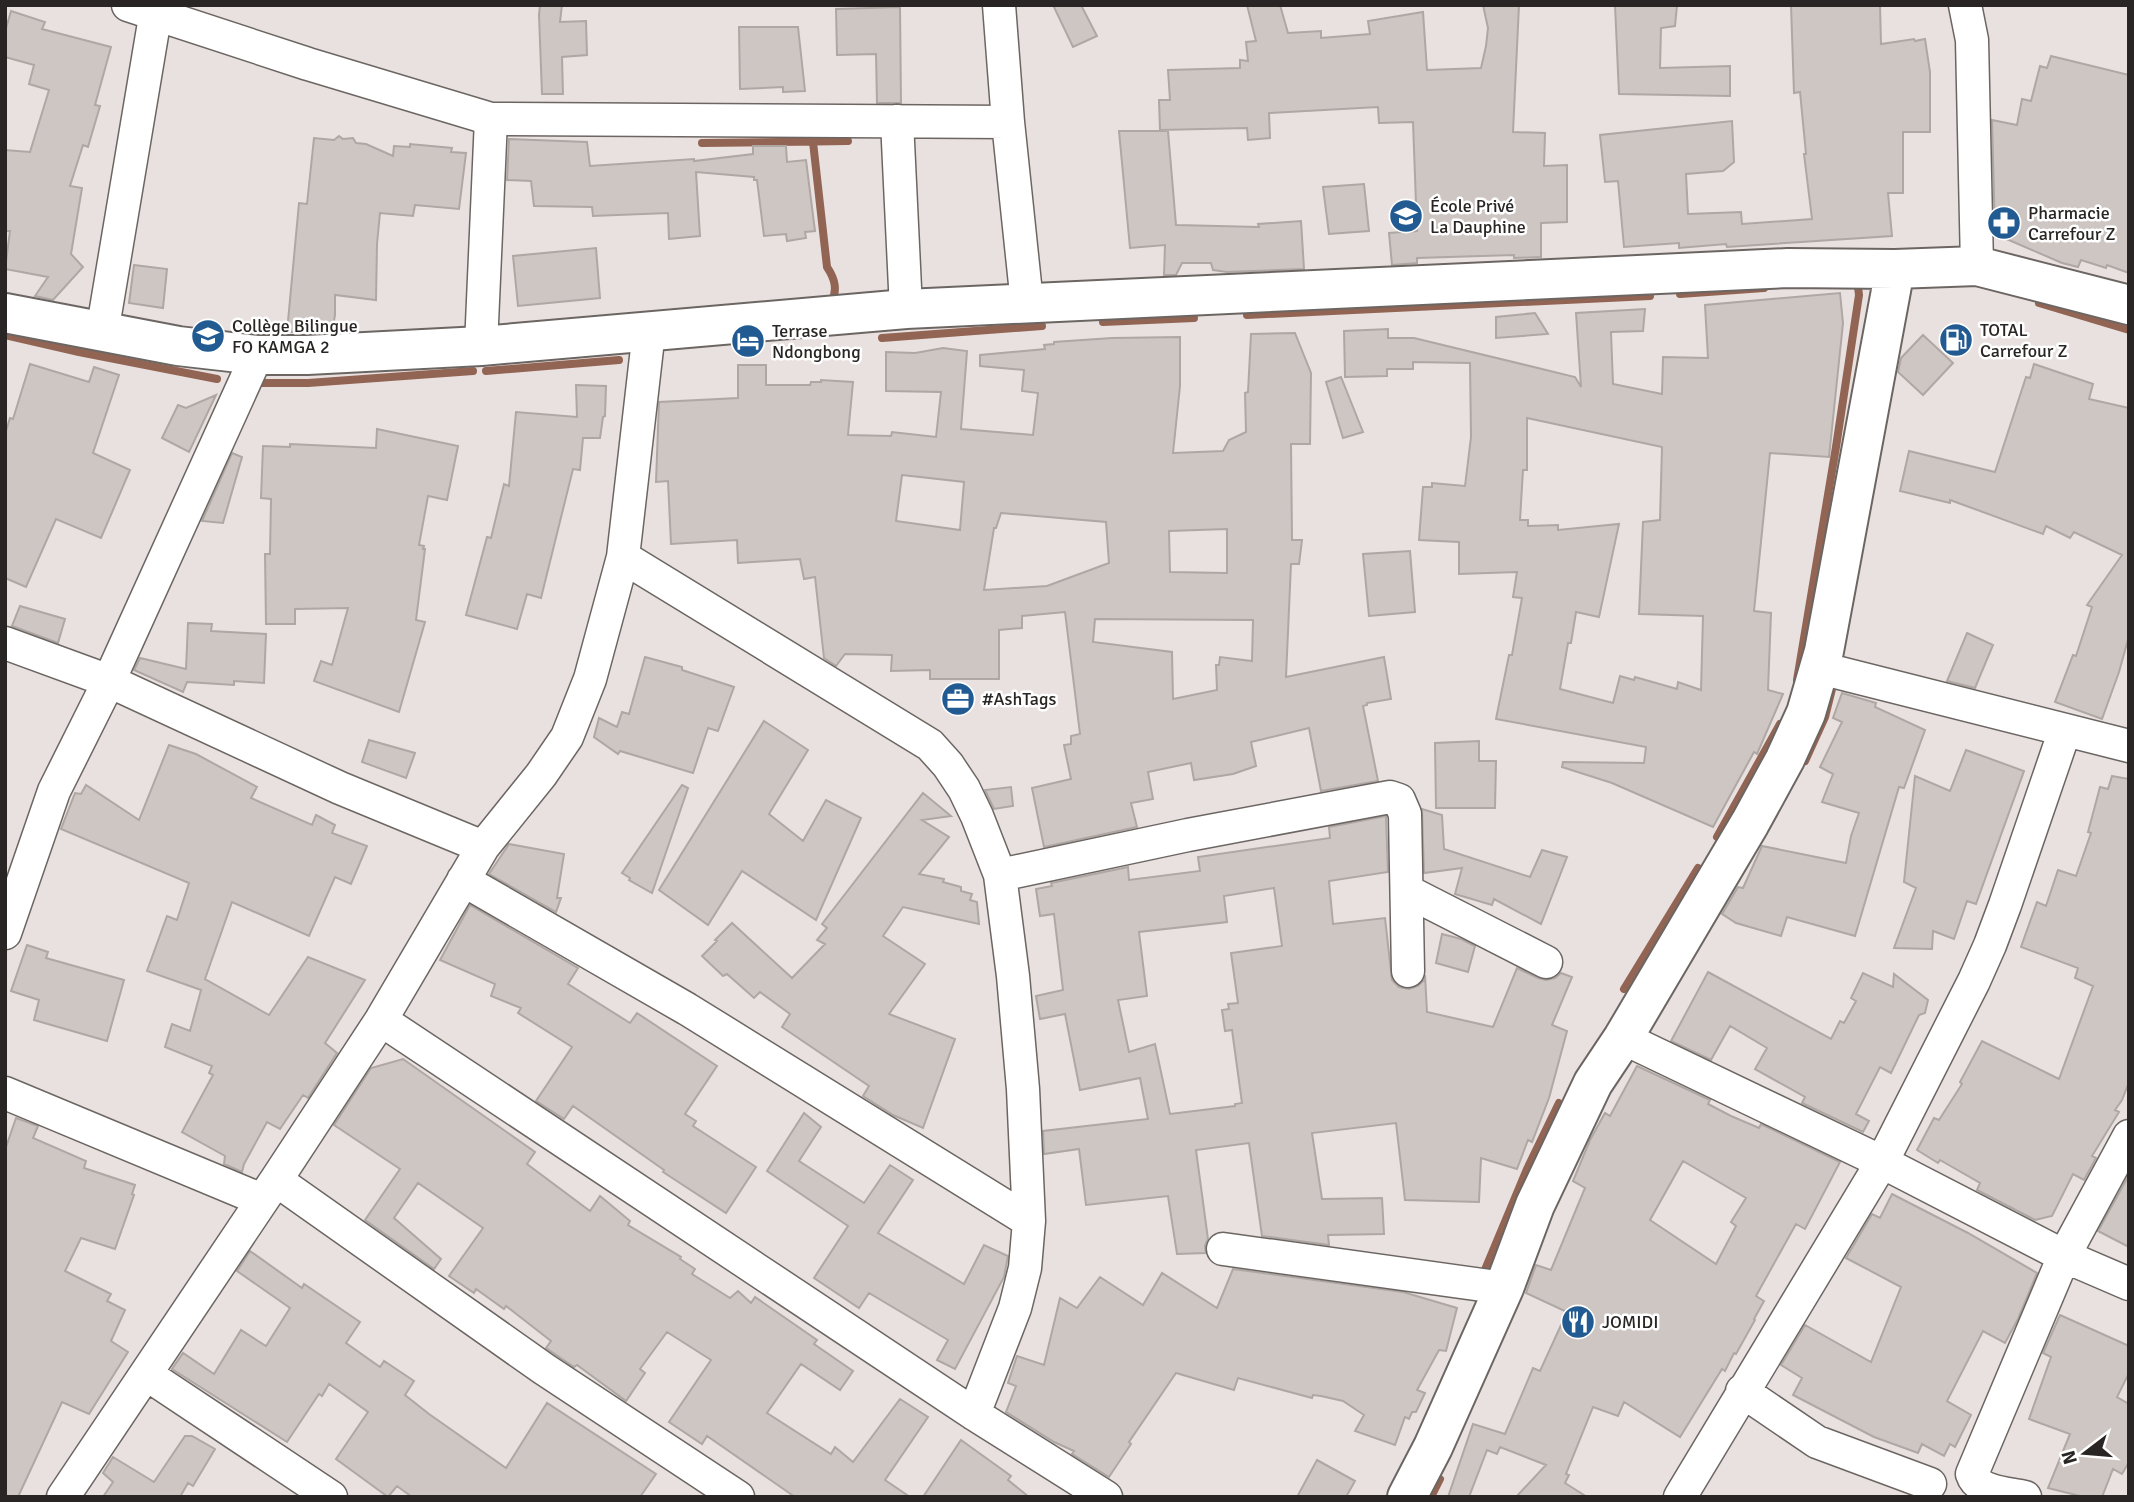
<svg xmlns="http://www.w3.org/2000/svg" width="2134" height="1502" viewBox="0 0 2134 1502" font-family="Signika,sans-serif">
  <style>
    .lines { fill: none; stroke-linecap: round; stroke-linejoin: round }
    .stream { stroke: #926454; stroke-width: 8 }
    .building { fill: #cec6c3; stroke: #aea7a4; stroke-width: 2; fill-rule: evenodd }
    .minor-casing { stroke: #6c6663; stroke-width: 35 }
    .secondary-casing { stroke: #6c6663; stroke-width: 42 }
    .minor { stroke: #fff; stroke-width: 32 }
    .secondary { stroke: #fff; stroke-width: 38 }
    .labels { text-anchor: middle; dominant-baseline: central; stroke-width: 5; stroke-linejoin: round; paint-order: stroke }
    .poi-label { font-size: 18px; fill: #282524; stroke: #fff; text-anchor: start }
  </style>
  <rect width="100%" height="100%" fill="#e9e1df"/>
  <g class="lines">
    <!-- stream -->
    <path class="stream" d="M813 142 827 267C835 279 838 290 831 304
      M702 143 848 141
      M1680 294 1764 288
      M2039 303 2129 330
      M1247 315 1650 296
      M1103 322 1194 318
      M5 335 79 352 217 379
      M882 338 1042 326
      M486 371 619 360
      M261 383H308L473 371
      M1797 680 1836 447 1859 295 1858 287 1850 283
      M1805 761 1825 717 1834 681
      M1717 837 1780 724
      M1624 989 1698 868
      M1484 1272 1527 1169 1559 1103
      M1431 1497 1440 1479"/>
  </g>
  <!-- building -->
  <path class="building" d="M540 5H562L560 22 586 21 587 55 562 57 563 94H542L539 15Z
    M1053 5H1081L1097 36 1073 47Z
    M1247 5H1280L1288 33 1321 31V38L1370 34 1368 21 1423 12 1427 70 1481 68 1486 46 1488 28 1483 5H1519L1513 132 1545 133 1544 166 1567 165V222L1541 223V257L1514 258V255L1417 258V263L1392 265 1389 233 1417 231 1413 122 1379 123 1378 107 1269 113 1270 138 1248 140 1247 128 1160 130 1159 100H1170L1168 70 1240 68V60L1248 61 1246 42 1256 41Z
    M1615 5H1677L1675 26 1661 28 1660 68 1730 66V96L1619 94Z
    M1791 5H1880L1881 44 1914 39 1915 41 1925 39 1930 72V132H1903V193H1888L1892 236 1727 247 1726 244 1679 248V243L1624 247 1618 181 1605 182 1600 135 1732 121 1734 162 1723 171 1686 174 1688 214 1741 212 1742 224 1812 219 1804 154H1806L1800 92 1794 93Z
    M900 7 901 103H877L876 54 837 55 836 9Z
    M11 11 45 22 42 29 111 47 95 105 100 106 88 147 83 145 70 186 82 188 71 254 83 267 53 300 35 296 48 277 5 269 10 231H5V150L30 152 49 90 29 84 34 65 5 57V32Z
    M739 27H798L805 91 783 92V87L740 89Z
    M2051 56 2129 75V273L2107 265 2106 268 2081 260 2078 267 2062 263 1995 234 1992 120 2017 125 2022 99 2031 101 2040 66 2047 68Z
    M1119 131H1168L1176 225 1259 227 1258 224 1301 221 1304 269 1227 272 1213 270 1211 263H1182L1176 275H1164L1165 245 1130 248Z
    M339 136 343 139 353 138 356 143 366 144 393 156 394 146 410 147V144L452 148 451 152 466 153 459 209 415 205 413 216 380 213 377 244 376 300 335 295V315L332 332H287L299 203 307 204 314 138 334 140Z
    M509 139 587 142 590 166 694 159V161L753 154V146H786L787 162 806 160 815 231 805 232 806 238 787 241 786 234 764 236 757 180H754V177L696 172 700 236 669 239 668 213 593 216 592 207 534 206 531 181 507 180Z
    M1364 184 1369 231 1329 234 1323 187Z
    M596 248 600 298 518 306 513 256Z
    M134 265 167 269 163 308 129 303Z
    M1840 293 1843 323 1829 457 1770 453 1754 611 1771 613 1768 690 1783 694 1757 754 1754 752 1713 827 1612 783 1562 767 1563 762 1644 763 1646 747 1496 719 1509 655H1512L1522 598 1513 597 1517 572 1459 574V542L1419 540 1423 487H1432V483L1465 486 1471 437 1470 363 1413 362V369H1387V376L1345 377 1344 331 1388 329V338H1414L1575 377 1581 387 1576 313 1645 309 1643 331 1611 332 1613 384 1662 394 1663 357 1708 358 1705 305ZM1527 418 1662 447 1660 520 1643 522 1639 614 1703 616 1701 690 1678 682 1677 689 1635 677 1634 680 1620 676 1613 703 1560 689 1568 643H1571L1576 612 1599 617 1619 524 1558 530V525L1528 526V520H1520L1523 470H1527Z
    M1535 313 1548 334 1496 338V317Z
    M1295 333 1311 373 1310 444H1291L1292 540H1302L1299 564H1291L1286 677 1384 657 1391 699 1367 703V705L1363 706 1378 781 1321 791 1309 728 1251 742 1256 766 1233 774 1194 780 1191 763 1148 772 1153 799 1131 803 1137 827 1044 847 1032 788 1071 779 1064 745 1071 744V736L1080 734 1065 612 1022 616V628L999 630V679H930V670L891 671 892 655 845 654 836 666 824 658 815 577 804 579 800 559 738 563 737 540 671 544 668 481 656 482 659 402 738 398V365H766V385H810L811 382H821V380L853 382 848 435 891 436 892 432 936 437 941 392 886 391V352L915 353 943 348 967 351 961 429 1033 435 1038 393 1022 391 1024 370 980 366V355L1045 349 1044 345 1054 344V342L1112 338 1180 337V386L1173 453 1223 451 1229 440 1246 432 1245 393 1248 392 1251 334ZM902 475 964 482 960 530 896 521ZM1001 513 1106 522 1109 563 1047 586 984 590 994 528H996ZM1227 529V573L1170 572 1169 531ZM1095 619 1253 620 1252 661 1220 657 1219 665H1216L1217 690 1173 699 1172 652 1093 642Z
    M1923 335 1953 363 1923 395 1898 372 1901 358Z
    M30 364 89 382 94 367 119 375 93 453 130 470 101 538 56 519 26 587 5 578V434L10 418 13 419Z
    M2034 364 2093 384 2089 399 2129 408V636L2119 672 2102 719 2055 702 2073 655 2076 656 2092 607 2087 605 2122 555 2074 532 2070 538 2046 526 2043 534 1950 500V503L1900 491 1909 451 1995 472 2026 377 2030 378Z
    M1341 377 1363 432 1343 438 1326 382Z
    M576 385 606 386 605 416 603 417 600 438H583L580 470 573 469 541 598 527 594 517 629 466 615 487 537 491 538 504 484 509 486 516 412 577 417Z
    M216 395 189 452 162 438 178 405 186 408Z
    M377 429 458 446 447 500 428 496 419 545 424 546 423 549H425L416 620 425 622 399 712 314 681 321 661 332 665 348 608 295 609V624H266L265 554H270L271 499 261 498 263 446 290 447V444L376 448Z
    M232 453 242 457 223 523 202 521Z
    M1410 551 1415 612 1369 616 1363 554Z
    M20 606 65 619 58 643 12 626Z
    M188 623 212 624 211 631 266 634 264 683 234 681V685L187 682 183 692 134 670 140 658 186 669Z
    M1967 633 1993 645 1975 688 1947 681Z
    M645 657 682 667V670L734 687 718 731 708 728 693 773 620 751 618 754 594 737 599 718 617 727 622 712 629 714Z
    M1842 693 1876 703 1875 707 1925 730 1904 788 1899 787 1855 936 1787 917 1781 936 1736 923 1722 914 1738 887 1743 888 1762 846 1846 863 1851 836 1859 813 1822 802 1833 774 1820 767 1842 722 1833 718Z
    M764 721 808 750 769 814 803 841 826 800 861 818 816 920 742 871 708 925 659 890Z
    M369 740 415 753 406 778 362 762Z
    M1479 741V761H1496L1495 808H1436L1435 743Z
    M169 745 196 754 257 787 251 798 312 825 316 815 335 825 332 833 367 846 351 884 335 877 309 936 232 902 205 979 269 1015 308 957 365 980 325 1043 337 1053 308 1098 303 1095 280 1129 267 1122 244 1164 242 1172 224 1164 225 1156 182 1132 213 1075 209 1073 212 1066 165 1047 172 1024 190 1031 201 990 147 971 167 916 177 920 189 883 61 829 75 793 81 794 86 785 139 820Z
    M1966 750 2024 771 1976 904 1967 901 1954 939 1933 931 1932 949 1894 948 1916 888 1904 882 1915 776 1950 791Z
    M2112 776 2129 779V1082L2122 1100 2115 1110 2119 1112 2092 1156 2096 1158 2084 1180 2073 1174 2052 1216 2035 1220 1977 1190 1980 1183 1940 1160 1938 1163 1917 1150 1934 1118 1939 1120 1962 1084 1960 1082 1982 1041 2059 1079 2093 986 2075 978 2078 968 2021 947 2037 902 2046 906 2058 870 2076 876 2091 833 2088 832 2100 787 2108 789Z
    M682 785 688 788 652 893 629 880 630 878 622 873Z
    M1011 787 1013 806 994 809 985 790Z
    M923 793 951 816 922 820 949 837 919 874 944 879 943 882 961 887V891L972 894 970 900 977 902 979 924 903 907 883 936 925 964 889 1014 955 1039 923 1128 893 1115 863 1096 869 1086 782 1027 790 1014 760 992 754 998 727 974 723 976 702 956 717 941 715 940 732 923 792 978 825 944 817 940 827 928 822 924Z
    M1422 809 1442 815 1444 849 1530 877 1542 850 1567 857 1541 924 1494 899 1492 905 1455 894 1462 868 1424 873Z
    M1386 816 1388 872 1329 881 1333 924 1385 918 1392 980 1399 987 1409 989 1418 986 1424 980 1425 975 1427 1012 1493 1027 1517 968 1538 978 1546 980 1555 978 1561 973 1572 977 1552 1025 1567 1031 1549 1098 1532 1142 1528 1140 1517 1169 1481 1158 1479 1202 1405 1200 1396 1123 1312 1133 1322 1199 1382 1198 1384 1234 1328 1235 1329 1245 1262 1236 1249 1143 1196 1150 1208 1239 1205 1246 1206 1253 1177 1254 1168 1196 1086 1205 1079 1149 1044 1154 1043 1131 1148 1119 1140 1078 1080 1090 1065 1014 1040 1019 1036 996 1063 990 1054 914 1040 916 1036 889 1052 886 1051 883 1128 867 1129 880 1200 871 1198 857 1330 838 1329 827ZM1274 888 1282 946 1231 953 1238 1003 1228 1004 1229 1009 1222 1010 1225 1031 1232 1030 1242 1103 1235 1104V1106L1170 1114 1155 1044 1129 1052 1118 1000 1147 996 1139 932 1227 922 1224 896Z
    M509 844 564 854 557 898H561L556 912 489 874Z
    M470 905 578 968 568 984 630 1023 637 1013 717 1066 685 1114 696 1121 693 1126 756 1167 726 1213 663 1172 664 1170 573 1106 564 1119 536 1101 572 1047 518 1013 521 1008 491 996 495 984 440 960Z
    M1442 934 1461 939 1475 946 1468 972 1436 963Z
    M27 945 48 952 46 958 124 980 107 1041 34 1020 39 1000 11 991Z
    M1708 972 1831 1039 1840 1021 1844 1023 1856 1001 1851 998 1863 973 1893 987 1894 974 1928 1000 1925 1013 1919 1015 1891 1073 1880 1067 1856 1114 1869 1121 1863 1132 1802 1103 1805 1097 1755 1069 1767 1048 1730 1026 1711 1060 1671 1041Z
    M403 1059 535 1152 527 1164 590 1211 600 1196 630 1221 628 1225 681 1257 680 1259 695 1269 692 1274 730 1298 738 1291 751 1303 755 1297 817 1340 814 1344 853 1371 840 1390 801 1364 767 1413 831 1454 835 1447 853 1462 900 1399 928 1417 885 1480 910 1497H795L707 1436 702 1444 669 1422 711 1360 667 1332 640 1369 645 1373 626 1401 577 1365 574 1367 546 1348 551 1341 506 1306 504 1309 476 1289 474 1293 449 1276 483 1228 418 1183 394 1218 441 1259 434 1269 365 1220 400 1169 334 1125 371 1068Z
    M1637 1066 1710 1100 1708 1104 1731 1116 1759 1128 1761 1124 1840 1162 1805 1229 1796 1224 1756 1296 1764 1301 1754 1319 1755 1320 1736 1354 1734 1353 1725 1371 1722 1369 1680 1437 1624 1402 1618 1416 1593 1407 1566 1474 1569 1475 1565 1483 1587 1497H1516L1546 1465 1500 1447 1497 1454 1487 1450 1469 1497H1448L1473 1424 1505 1434 1533 1368 1540 1371 1567 1312 1526 1293 1536 1265 1551 1270 1585 1188 1573 1181 1590 1140 1605 1113 1610 1116ZM1683 1161 1746 1198 1731 1222 1736 1226 1716 1264 1650 1220Z
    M804 1113 821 1127 799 1161 864 1203 890 1165 913 1180 878 1233 964 1284 984 1245 1008 1256 1004 1277 955 1369 937 1360 948 1340 869 1293 859 1308 814 1278 848 1226 767 1171Z
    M16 1118 38 1126 33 1138 86 1161 84 1168 135 1185 132 1194 134 1195 115 1249 81 1238 65 1271 111 1294 107 1301 125 1310 111 1341 128 1352 89 1414 62 1402 18 1497H5V1150Z
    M2129 1175V1247L2098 1231Z
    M1892 1194 1968 1233 2037 1273 2018 1319 2005 1343 1983 1331 1947 1401 1971 1415 1955 1447 1950 1444 1944 1456 1922 1444 1918 1453 1874 1437 1793 1395 1802 1378 1781 1365 1805 1325 1871 1362 1901 1287 1846 1258 1872 1214 1880 1218Z
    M250 1251 302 1288 304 1284 360 1322 346 1343 380 1367 384 1361 414 1381 405 1395 429 1414 506 1468 547 1403 656 1474 640 1497H412L397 1486 388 1497 336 1459 368 1412 329 1384 322 1396 319 1394 287 1442 172 1369 183 1353 214 1374 241 1330 266 1346 290 1308 237 1271Z
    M1233 1269 1403 1292 1457 1308 1446 1351 1439 1350 1417 1390 1425 1393 1416 1412H1412L1409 1419 1405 1417 1395 1445 1355 1431 1364 1415 1343 1401 1321 1396 1313 1395 1312 1398 1238 1378 1234 1390 1176 1373 1129 1442 1131 1444 1109 1477 1072 1454 1074 1451 1054 1442 1006 1412 1016 1386 1008 1383 1017 1356 1044 1365 1060 1298 1077 1308 1100 1277 1143 1305 1162 1273 1217 1308Z
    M2060 1315 2129 1346V1373L2117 1397 2129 1404V1462L2122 1474 2113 1469 2102 1497H2084L2048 1488 2070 1434 2029 1419 2051 1357 2043 1353Z
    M185 1436H192L215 1449 193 1486 188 1483 180 1497H103L113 1482 103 1473 113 1457 154 1482Z
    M961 1440 1011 1476 1008 1480 1029 1497H923Z
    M1317 1460 1355 1481 1346 1497H1297Z"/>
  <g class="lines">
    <!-- minor casing -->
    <g class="minor-casing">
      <path id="minor" d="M128 5 308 64 491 119 1008 122
        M999 5 1008 122 1027 303
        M1965 5 1972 40 1977 266
        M897 121 906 309
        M102 333 157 5
        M481 346 491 119
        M623 557 930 745 948 765 964 789 977 816 1000 875 1013 976 1023 1089 1029 1221 1025 1268 1015 1308 974 1414
        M5 643 109 681 340 788 483 847
        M1820 668 2129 746
        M1000 875 1188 835 1390 797 1399 800 1405 814 1408 971
        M463 880 687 1009 1029 1221
        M1407 891 1546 962
        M5 933 54 791 109 681 257 355
        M381 1020 974 1414 1106 1497
        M1623 1038 1882 1162 2064 1256 2129 1284
        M5 1093 262 1200
        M276 1180 544 1369 738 1497
        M1223 1249 1504 1288
        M146 1374 331 1497
        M1742 1391 1817 1442 1930 1484
        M63 1497 276 1180 381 1020 483 847 541 775 567 737 590 679 623 557 649 331
        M1680 1497 1882 1162 1974 981 1990 945 2005 905 2065 730
        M2025 1497C2008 1493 1978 1493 1972 1474L2064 1256 2129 1136"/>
    </g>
    <!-- secondary casing -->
    <g class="secondary-casing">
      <path id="secondary" d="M5 313 178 346 257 355H307L481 346 906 309 1788 268 1895 269 1977 266 2129 305
        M1407 1497 1433 1447 1504 1288 1535 1205 1593 1083 1623 1038 1750 823 1785 759 1806 713 1824 651 1895 269"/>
    </g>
    <!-- minor -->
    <use href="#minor" class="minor"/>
    <!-- secondary -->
    <use href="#secondary" class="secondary"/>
  </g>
  <!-- icons -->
  <defs>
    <g id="school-disc" transform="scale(1.75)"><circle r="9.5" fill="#215b92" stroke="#fff"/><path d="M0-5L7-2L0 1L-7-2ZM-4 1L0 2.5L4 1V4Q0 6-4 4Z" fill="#fff"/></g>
    <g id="pharmacy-disc" transform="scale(1.75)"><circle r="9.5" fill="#215b92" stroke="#fff"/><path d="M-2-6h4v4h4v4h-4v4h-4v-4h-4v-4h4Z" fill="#fff"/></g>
    <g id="fuel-disc" transform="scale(1.75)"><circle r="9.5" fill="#215b92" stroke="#fff"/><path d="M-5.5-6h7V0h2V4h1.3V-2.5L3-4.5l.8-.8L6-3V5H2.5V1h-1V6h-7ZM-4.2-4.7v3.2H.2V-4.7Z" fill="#fff"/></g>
    <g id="hotel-disc" transform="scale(1.75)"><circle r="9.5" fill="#215b92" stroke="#fff"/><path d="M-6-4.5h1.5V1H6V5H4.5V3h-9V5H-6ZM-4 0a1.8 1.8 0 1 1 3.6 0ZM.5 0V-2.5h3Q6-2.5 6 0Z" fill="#fff"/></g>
    <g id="office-disc" transform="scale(1.75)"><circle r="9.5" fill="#215b92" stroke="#fff"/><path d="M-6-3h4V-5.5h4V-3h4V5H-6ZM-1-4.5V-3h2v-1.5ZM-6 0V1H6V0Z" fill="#fff"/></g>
    <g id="restaurant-disc" transform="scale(1.75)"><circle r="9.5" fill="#215b92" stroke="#fff"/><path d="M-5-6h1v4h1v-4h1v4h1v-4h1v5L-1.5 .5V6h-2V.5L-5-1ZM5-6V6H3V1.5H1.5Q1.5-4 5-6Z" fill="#fff"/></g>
  </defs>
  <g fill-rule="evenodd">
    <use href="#school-disc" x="1406" y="216"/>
    <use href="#pharmacy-disc" x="2004" y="223"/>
    <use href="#school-disc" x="208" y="336"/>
    <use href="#fuel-disc" x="1956" y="340"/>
    <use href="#hotel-disc" x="748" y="341"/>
    <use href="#office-disc" x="958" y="699"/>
    <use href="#restaurant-disc" x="1578" y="1322"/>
  </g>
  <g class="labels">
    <!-- poi labels -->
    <g class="poi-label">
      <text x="1430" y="206">École Privé<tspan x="1430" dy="21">La Dauphine</tspan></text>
      <text x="2028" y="213">Pharmacie<tspan x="2028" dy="21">Carrefour Z</tspan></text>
      <text x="232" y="326">Collège Bilingue<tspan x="232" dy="21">FO KAMGA 2</tspan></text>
      <text x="1980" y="330">TOTAL<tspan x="1980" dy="21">Carrefour Z</tspan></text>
      <text x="772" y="331">Terrase<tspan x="772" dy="21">Ndongbong</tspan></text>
      <text x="982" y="699">#AshTags</text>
      <text x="1602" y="1322">JOMIDI</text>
    </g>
  </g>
  <!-- border -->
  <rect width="2134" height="1502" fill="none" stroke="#282524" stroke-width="14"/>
  <!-- north arrow -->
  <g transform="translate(2085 1453) rotate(254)" stroke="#ffffff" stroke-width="5" paint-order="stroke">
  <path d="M0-5L12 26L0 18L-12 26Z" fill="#282524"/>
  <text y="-10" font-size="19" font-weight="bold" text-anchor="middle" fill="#282524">N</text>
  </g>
</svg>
